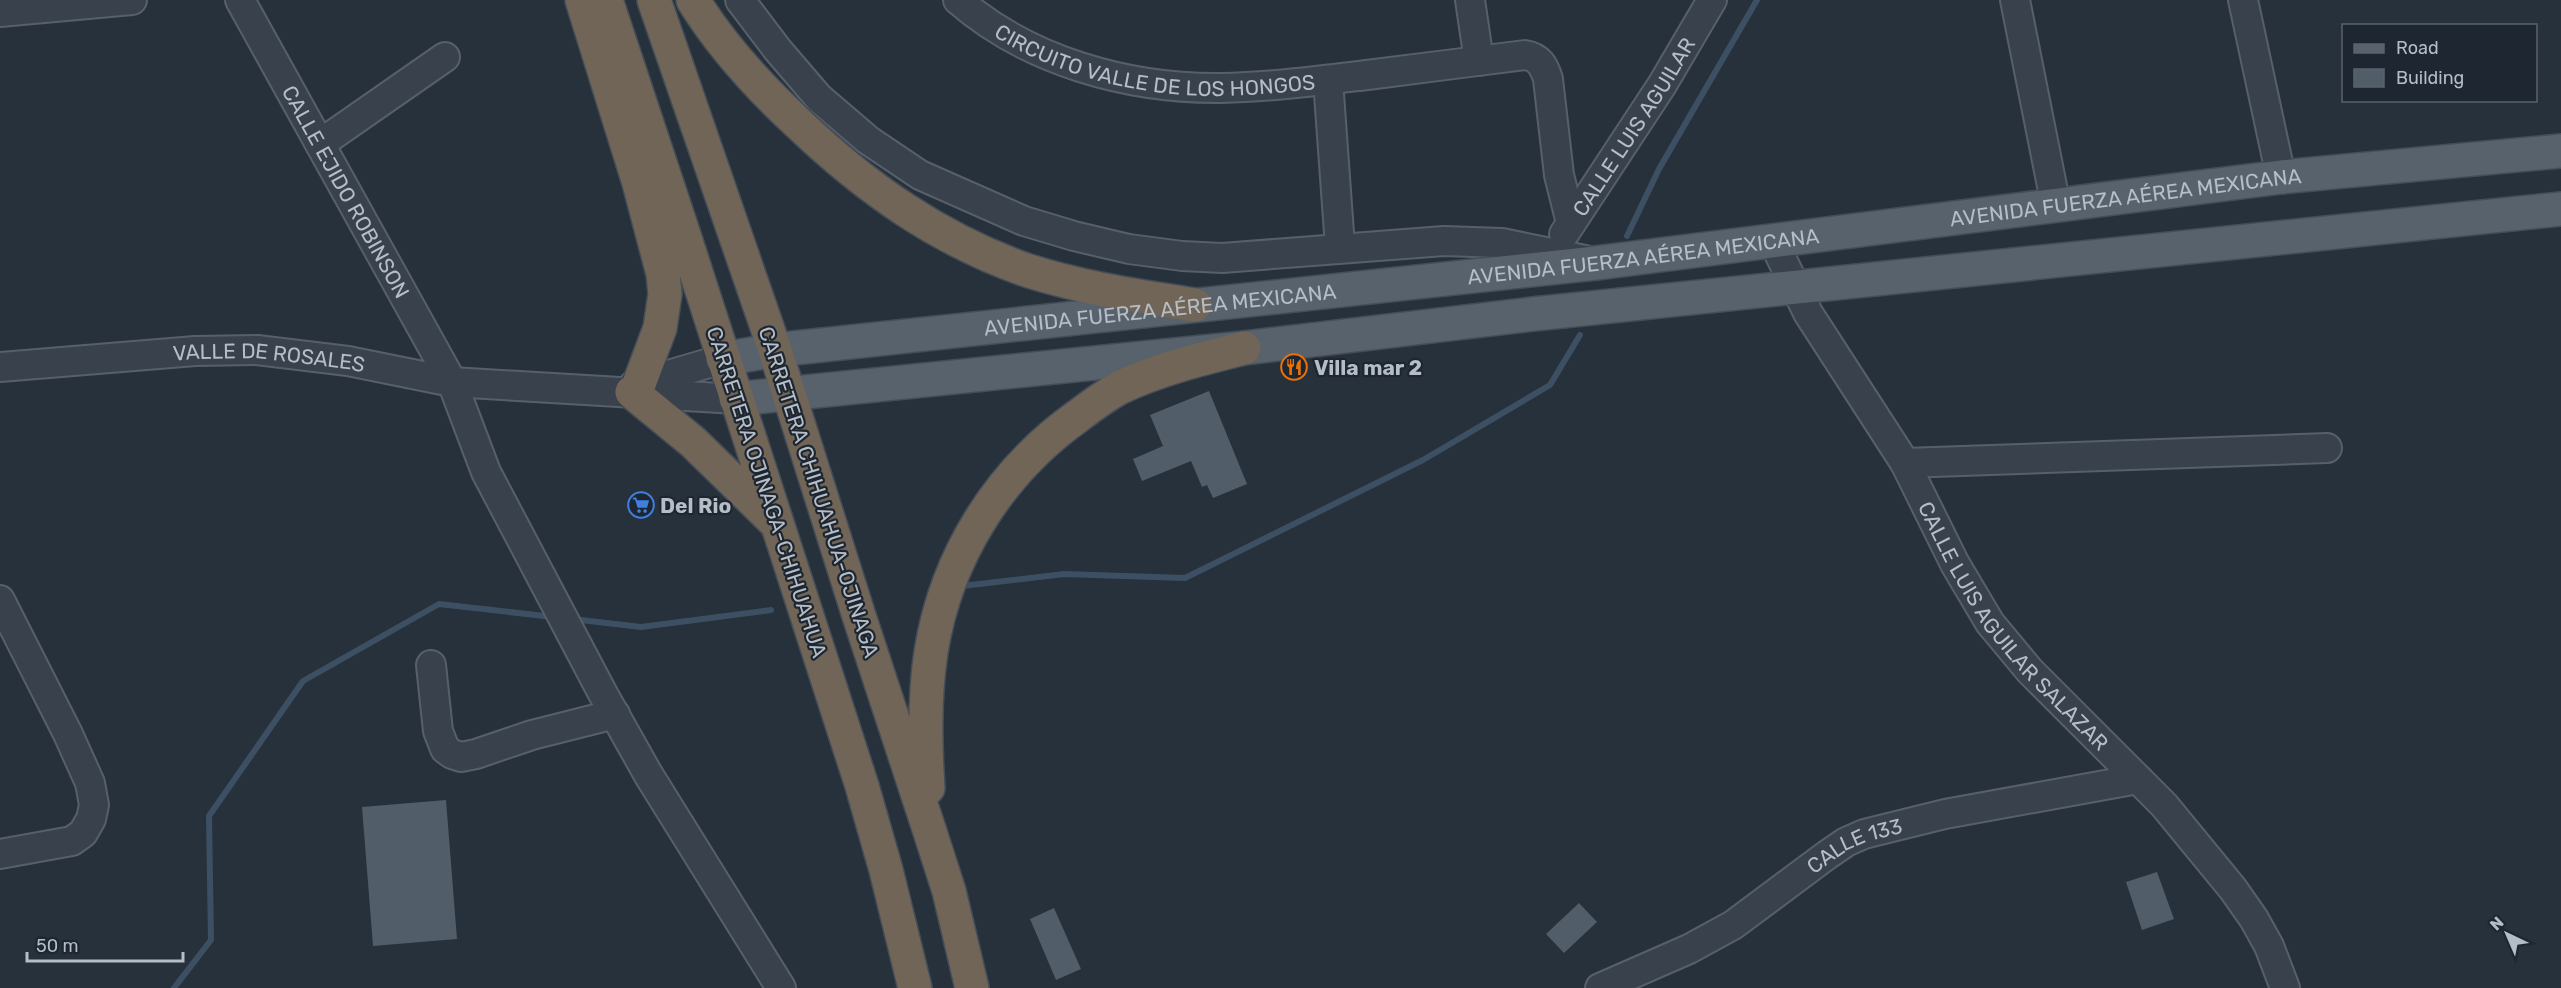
<svg xmlns="http://www.w3.org/2000/svg" width="2561" height="988" viewBox="0 0 2561 988" font-family="Rubik,sans-serif">
  <style>
    .lines { fill: none; stroke-linecap: round; stroke-linejoin: round }
    .stream { stroke: #3d5063; stroke-width: 6 }
    .building { fill: #515d69 }
    .minor-casing { stroke: #57606a; stroke-width: 32 }
    .major-casing { stroke: #454e58; stroke-width: 36 }
    .highway-casing { stroke: #444d57; stroke-width: 36 }
    .minor { stroke: #39424c; stroke-width: 28 }
    .major { stroke: #57626c; stroke-width: 33 }
    .highway { stroke: #716557; stroke-width: 33 }
    .labels { text-anchor: middle; dominant-baseline: central; stroke-width: 4.5; stroke-linejoin: round; paint-order: stroke }
    .street-label { font-size: 21px; fill: #b5bdc7; stroke: #1e2731 }
    .poi-label { font-size: 21px; font-weight: bold; fill: #b5bdc7; stroke: #1e2731; text-anchor: start }
  </style>
  <rect width="100%" height="100%" fill="#26313b"/>
  <g class="lines">
    <!-- stream -->
    <path class="stream" d="M1627 236 1659 169 1757 0
      M962 586 1064 574 1185 578 1423 460 1550 385 1580 335
      M572 619 641 627 771 610
      M174 988 211 940 209 816 303 681 439 604 553 617"/>
  </g>
  <!-- building -->
  <path class="building" d="M1209 391 1247 484 1213 498 1207 485 1202 487 1191 461 1142 481 1133 459 1163 446 1150 415Z
    M446 800 457 939 373 946 362 807Z
    M2157 872 2174 919 2142 930 2126 882Z
    M1579 903 1597 922 1564 953 1546 934Z
    M1054 908 1081 969 1056 980 1030 919Z"/>
  <g class="lines">
    <!-- minor casing -->
    <g class="minor-casing">
      <g id="minor">
        <path id="s1" d="M240 0 452 382 486 472 602 692 648 774 781 988"/>
        <path d="M740 0 777 49 819 98 868 140 920 175 1024 221 1074 236 1129 249 1182 256 1222 258 1444 241 1502 243 1585 260"/>
        <path id="s2" d="M958 0C1028 61 1128 89 1221 88 1272 87 1324 80 1375 74 1425 68 1475 61 1525 55 1539 57 1544 66 1548 79L1559 175 1571 223"/>
        <path d="M1470 0 1479 61"/>
        <path d="M2015 0 2056 206"/>
        <path d="M2243 0 2281 177"/>
        <path d="M0 12 132 0"/>
        <path d="M1328 80 1340 247"/>
        <path d="M320 144 445 57"/>
        <path id="s3" d="M1564 234 1662 85 1712 0"/>
        <path id="s4" d="M1773 241 1808 313 1905 463 1955 564 1990 623 2030 671 2164 805 2233 889 2254 919 2269 946 2285 988"/>
        <path id="s5" d="M0 367 195 351 257 350 348 361 452 382 736 399"/>
        <path d="M634 385 723 359"/>
        <path d="M1905 463 2327 448"/>
        <path d="M0 600 68 734 90 783 94 805 91 819 83 833 72 841 0 854"/>
        <path d="M431 665 438 731 445 749 452 754 461 757 476 754 532 735 615 714"/>
        <path id="s6" d="M1600 988 1689 949 1733 925 1827 855 1846 842 1864 834 1945 814 2138 779"/>
      </g>
    </g>
    <!-- major casing -->
    <g class="major-casing">
      <g id="major">
        <path id="s7" d="M723 359 775 350 1596 263 2281 177 2561 151"/>
        <path d="M736 399 1244 348 1533 314 2561 209"/>
      </g>
    </g>
    <!-- highway casing -->
    <g class="highway-casing">
      <path id="highway" d="M582 0 639 183 663 274 665 294 660 328 639 384
        M606 0 684 235 862 786 886 870 915 988
        M654 0 775 350 859 616 930 832 949 891 972 988
        M693 0C722 47 759 87 799 124 866 188 938 239 1026 270 1081 288 1138 296 1195 305
        M632 392 693 442 773 520
        M928 788C925 743 924 697 931 652 946 557 999 472 1078 416 1091 406 1105 396 1119 388 1159 369 1201 359 1244 348"/>
    </g>
    <!-- minor -->
    <use href="#minor" class="minor"/>
    <!-- major -->
    <use href="#major" class="major"/>
    <!-- highway -->
    <use href="#highway" class="highway"/>
  </g>
  <!-- icons -->
  <defs>
    <g id="restaurant-ring" transform="scale(1.35)"><circle r="9.5" fill="#1e2731" stroke="#e8710a" stroke-width="1.5"/><path d="M-5-6h1v4h1v-4h1v4h1v-4h1v5L-1.5 .5V6h-2V.5L-5-1ZM5-6V6H3V1.5H1.5Q1.5-4 5-6Z" fill="#e8710a"/></g>
    <g id="supermarket-ring" transform="scale(1.35)"><circle r="9.5" fill="#1e2731" stroke="#3f7fe0" stroke-width="1.5"/><path d="M-6-5.5h2.5l.6 2H6L4.5 2H-2.5L-4.4-4H-6ZM-1.5 3.2a1.3 1.3 0 1 0 .1 0ZM3 3.2a1.3 1.3 0 1 0 .1 0Z" fill="#3f7fe0"/></g>
  </defs>
  <g fill-rule="evenodd">
    <use href="#restaurant-ring" x="1294" y="367"/>
    <use href="#supermarket-ring" x="641" y="505"/>
  </g>
  <g class="labels">
    <!-- street labels -->
    <g class="street-label">
      <text stroke="none"><textPath href="#s2" startOffset="213">CIRCUITO VALLE DE LOS HONGOS</textPath></text>
      <text stroke="none"><textPath href="#s3" startOffset="128">CALLE LUIS AGUILAR</textPath></text>
      <text stroke="none"><textPath href="#s1" startOffset="219">CALLE EJIDO ROBINSON</textPath></text>
      <text stroke="none"><textPath href="#s7" startOffset="1412">AVENIDA FUERZA AÉREA MEXICANA</textPath></text>
      <text stroke="none"><textPath href="#s7" startOffset="926">AVENIDA FUERZA AÉREA MEXICANA</textPath></text>
      <text stroke="none"><textPath href="#s7" startOffset="440">AVENIDA FUERZA AÉREA MEXICANA</textPath></text>
      <text stroke="none"><textPath href="#s5" startOffset="270">VALLE DE ROSALES</textPath></text>
      <text transform="translate(767 492) rotate(72)">CARRETERA OJINAGA-CHIHUAHUA</text>
      <text transform="translate(819 492) rotate(72)">CARRETERA CHIHUAHUA-OJINAGA</text>
      <text stroke="none"><textPath href="#s4" startOffset="456">CALLE LUIS AGUILAR SALAZAR</textPath></text>
      <text stroke="none"><textPath href="#s6" startOffset="294">CALLE 133</textPath></text>
    </g>
    <!-- poi labels -->
    <g class="poi-label">
      <text x="1314" y="367">Villa mar 2</text>
      <text x="660" y="505">Del Rio</text>
    </g>
  </g>
  <!-- legend -->
  <rect x="2342" y="24" width="195" height="78" fill="#1e2731" stroke="#5a636d" stroke-width="1.5"/>
  <rect x="2354" y="44" width="30" height="9" fill="#57626c" stroke="#5a636d" stroke-width="1.5"/>
  <text x="2396" y="54" font-size="18" fill="#b5bdc7">Road</text>
  <rect x="2354" y="69" width="30" height="18" fill="#515d69" stroke="#5a636d" stroke-width="1.5"/>
  <text x="2396" y="84" font-size="18" fill="#b5bdc7">Building</text>
  <!-- north arrow -->
  <g transform="translate(2507 934) rotate(316)" stroke="#1e2731" stroke-width="4.5" paint-order="stroke">
  <path d="M0-4.5L10 22L0 15L-10 22Z" fill="#b5bdc7"/>
  <text y="-9" font-size="16" font-weight="bold" text-anchor="middle" fill="#b5bdc7">N</text>
  </g>
  <!-- scale -->
  <path d="M27 952v9h156v-9" fill="none" stroke="#b5bdc7" stroke-width="3"/>
  <text x="36" y="952" font-size="18" fill="#b5bdc7" stroke="#1e2731" stroke-width="4.5" paint-order="stroke">50 m</text>
</svg>
